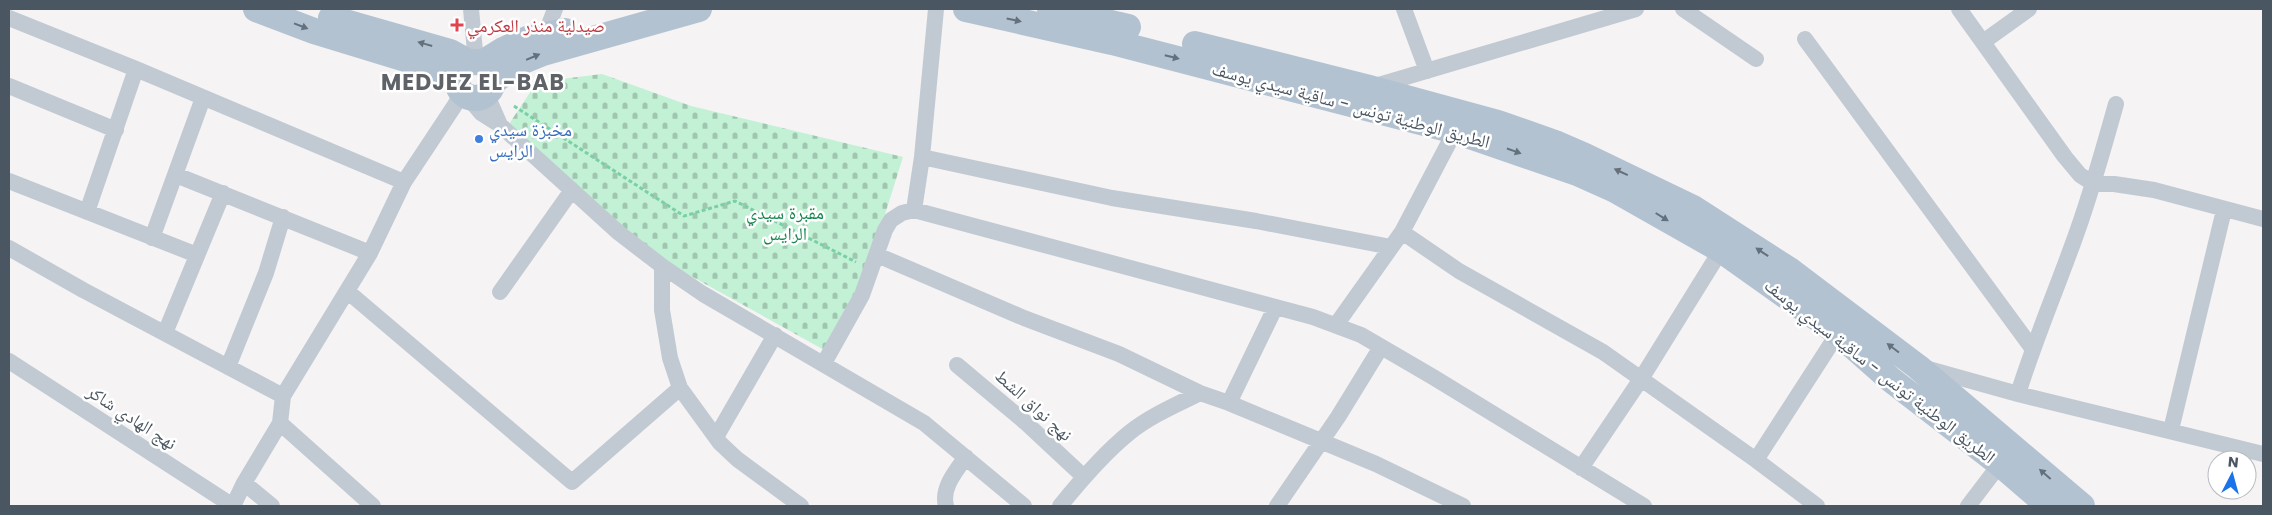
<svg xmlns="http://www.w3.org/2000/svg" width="2272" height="515" viewBox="0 0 2272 515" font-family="Poppins,'Noto Naskh Arabic',sans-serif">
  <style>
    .cemetery { fill: url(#cemetery-stones) }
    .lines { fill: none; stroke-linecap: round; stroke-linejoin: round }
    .path { stroke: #7ad0a6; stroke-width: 3; stroke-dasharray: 4 2.5; stroke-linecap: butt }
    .street { stroke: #c1cad2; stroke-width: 16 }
    .primary { stroke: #b3c2d1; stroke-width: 26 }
    .oneway { fill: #64717d }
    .health-dot { fill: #e0444e; stroke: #fff; stroke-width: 2 }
    .shop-dot { fill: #3f7fe0; stroke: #fff; stroke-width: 2 }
    .labels { text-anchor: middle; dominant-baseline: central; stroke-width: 5; stroke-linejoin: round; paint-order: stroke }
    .health-label { font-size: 18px; fill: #be3a42; stroke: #fff; text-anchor: start }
    .street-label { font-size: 18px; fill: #4a5661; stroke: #fff }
    .shop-label { font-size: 18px; fill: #366cbe; stroke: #fff; text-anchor: start }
    .park-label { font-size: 18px; fill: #17864f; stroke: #fff }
    .district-label { font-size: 22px; font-weight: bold; letter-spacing: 1px; fill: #5f6368; stroke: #fff }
  </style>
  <defs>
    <pattern id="cemetery-stones" width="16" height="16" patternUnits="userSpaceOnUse" patternTransform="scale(1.25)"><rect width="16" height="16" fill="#c3f1d5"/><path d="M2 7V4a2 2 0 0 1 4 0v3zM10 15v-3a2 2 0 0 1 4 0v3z" fill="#a0c6b0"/></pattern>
  </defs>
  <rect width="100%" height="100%" fill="#f5f3f3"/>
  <!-- cemetery -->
  <path class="cemetery" d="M602 74 691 106 903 157 861 291 826 351 662 260 507 127 537 82Z"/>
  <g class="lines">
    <!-- path -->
    <path class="path" d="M514 106 684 216 735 201 856 262"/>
    <!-- street -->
    <path class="street" d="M471 9 476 62
      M1404 9 1427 71
      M1683 9 1756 59
      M1959 9 2065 157 2080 175 2094 184H2114L2154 190 2263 219
      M9 18 136 69 404 182
      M545 35 555 9
      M1805 39 2032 348
      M1983 42 2029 9
      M9 86 116 130
      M1372 87 1636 9
      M466 95 481 113 500 125 486 93
      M500 125 619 233 662 266 703 294 924 423 1024 506
      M922 157 1112 198 1256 221 1391 247
      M176 175 370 253
      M9 181 197 255
      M914 210 922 157 936 9
      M87 212 136 69
      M1402 232 1459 271 1603 352 1756 460 1817 506
      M152 238 203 98
      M9 248 83 290 283 396
      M877 255 1024 318 1119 354 1200 393 1229 403 1376 464 1463 506
      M662 266V310L670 358 680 388 720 443 737 459 801 506
      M347 291 572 482 680 388
      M500 292 572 190
      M1336 325 1402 232 1455 131
      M165 333 223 193
      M9 361 233 506
      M824 363 862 295 885 230 891 220 902 213 914 210 1313 317 1361 335 1433 377 1644 506
      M957 365 1025 422 1084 477
      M228 367 266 273 283 217
      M1925 368 2018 394 2263 454
      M2018 394C2035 339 2058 286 2077 232 2092 190 2104 147 2116 104
      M1229 403 1275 308
      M280 423 373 506
      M2171 430 2224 210
      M716 437 775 335
      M1756 460 1838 333
      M1581 468 1641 379 1721 250
      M244 483 272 506
      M233 506 244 483 280 423 283 396 370 253 404 182 455 105 462 91
      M946 506C941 488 956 471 966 457
      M1060 506C1081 480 1103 454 1129 433 1150 416 1176 405 1200 393
      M1277 506 1338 417 1381 347
      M1968 506 2000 464"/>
    <!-- primary -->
    <path class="primary" d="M256 9 314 31 458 75
      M966 9 1112 42 1455 131 1577 173 1615 190 1721 250 1838 333 1890 379 2000 464 2049 506
      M1050 9 1128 27
      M331 18 450 52 470 63
      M1195 44 1370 88 1498 123 1555 143 1585 156 1693 208 1791 271 1918 367 2082 506
      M457 80a18 18 0 1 1 36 0a18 18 0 1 1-36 0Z
      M482 63 503 50 527 39 565 31
      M492 83 516 64 543 53 699 9"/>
  </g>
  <!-- one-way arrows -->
  <defs><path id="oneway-solid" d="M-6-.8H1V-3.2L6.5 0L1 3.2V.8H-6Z" transform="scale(1.25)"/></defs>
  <g class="oneway">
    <use href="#oneway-solid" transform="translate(1014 20) rotate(12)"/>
    <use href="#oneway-solid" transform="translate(301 26) rotate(21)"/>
    <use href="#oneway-solid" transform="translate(425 44) rotate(-164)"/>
    <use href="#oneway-solid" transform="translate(533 57) rotate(-23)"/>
    <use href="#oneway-solid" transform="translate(1172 57) rotate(14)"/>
    <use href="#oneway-solid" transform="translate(1514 151) rotate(19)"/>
    <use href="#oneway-solid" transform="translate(1621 172) rotate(-155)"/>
    <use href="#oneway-solid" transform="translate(1662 217) rotate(32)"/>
    <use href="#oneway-solid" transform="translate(1762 252) rotate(-146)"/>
    <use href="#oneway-solid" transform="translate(1893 348) rotate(-143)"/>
    <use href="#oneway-solid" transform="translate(2045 474) rotate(-139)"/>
  </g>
  <!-- markers -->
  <path class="health-dot" d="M454.5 17.5h5v5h5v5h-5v5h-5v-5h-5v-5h5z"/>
  <circle class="shop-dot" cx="479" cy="139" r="5"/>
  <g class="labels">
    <!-- health labels -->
    <g class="health-label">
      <text x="467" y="25">صيدلية منذر العكرمي</text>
    </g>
    <!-- street labels -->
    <g class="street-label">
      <text transform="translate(1351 105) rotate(15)">الطريق الوطنية تونس - ساقية سيدي يوسف</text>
      <text transform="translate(1880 371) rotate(38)">الطريق الوطنية تونس - ساقية سيدي يوسف</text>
      <text transform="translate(1034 405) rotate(42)">نهج نواق الشط</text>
      <text transform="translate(132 417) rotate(33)">نهج الهادي شاكر</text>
    </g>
    <!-- shop labels -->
    <g class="shop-label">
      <text x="489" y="129">مخبزة سيدي<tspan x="489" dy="21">الرايس</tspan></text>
    </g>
    <!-- park labels -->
    <g class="park-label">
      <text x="785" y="212">مقبرة سيدي<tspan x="785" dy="21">الرايس</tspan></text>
    </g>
    <!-- district labels -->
    <g class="district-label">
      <text x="473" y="82">MEDJEZ EL-BAB</text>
    </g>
  </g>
  <!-- border -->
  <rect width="2272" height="515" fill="none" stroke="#4a5661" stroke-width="20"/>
  <!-- north arrow -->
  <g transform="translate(2232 475) rotate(6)"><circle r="24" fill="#ffffff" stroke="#b7bbc0"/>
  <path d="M0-4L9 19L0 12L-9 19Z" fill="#1a73e8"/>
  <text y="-8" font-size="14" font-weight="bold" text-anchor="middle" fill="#4a5661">N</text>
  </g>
</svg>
